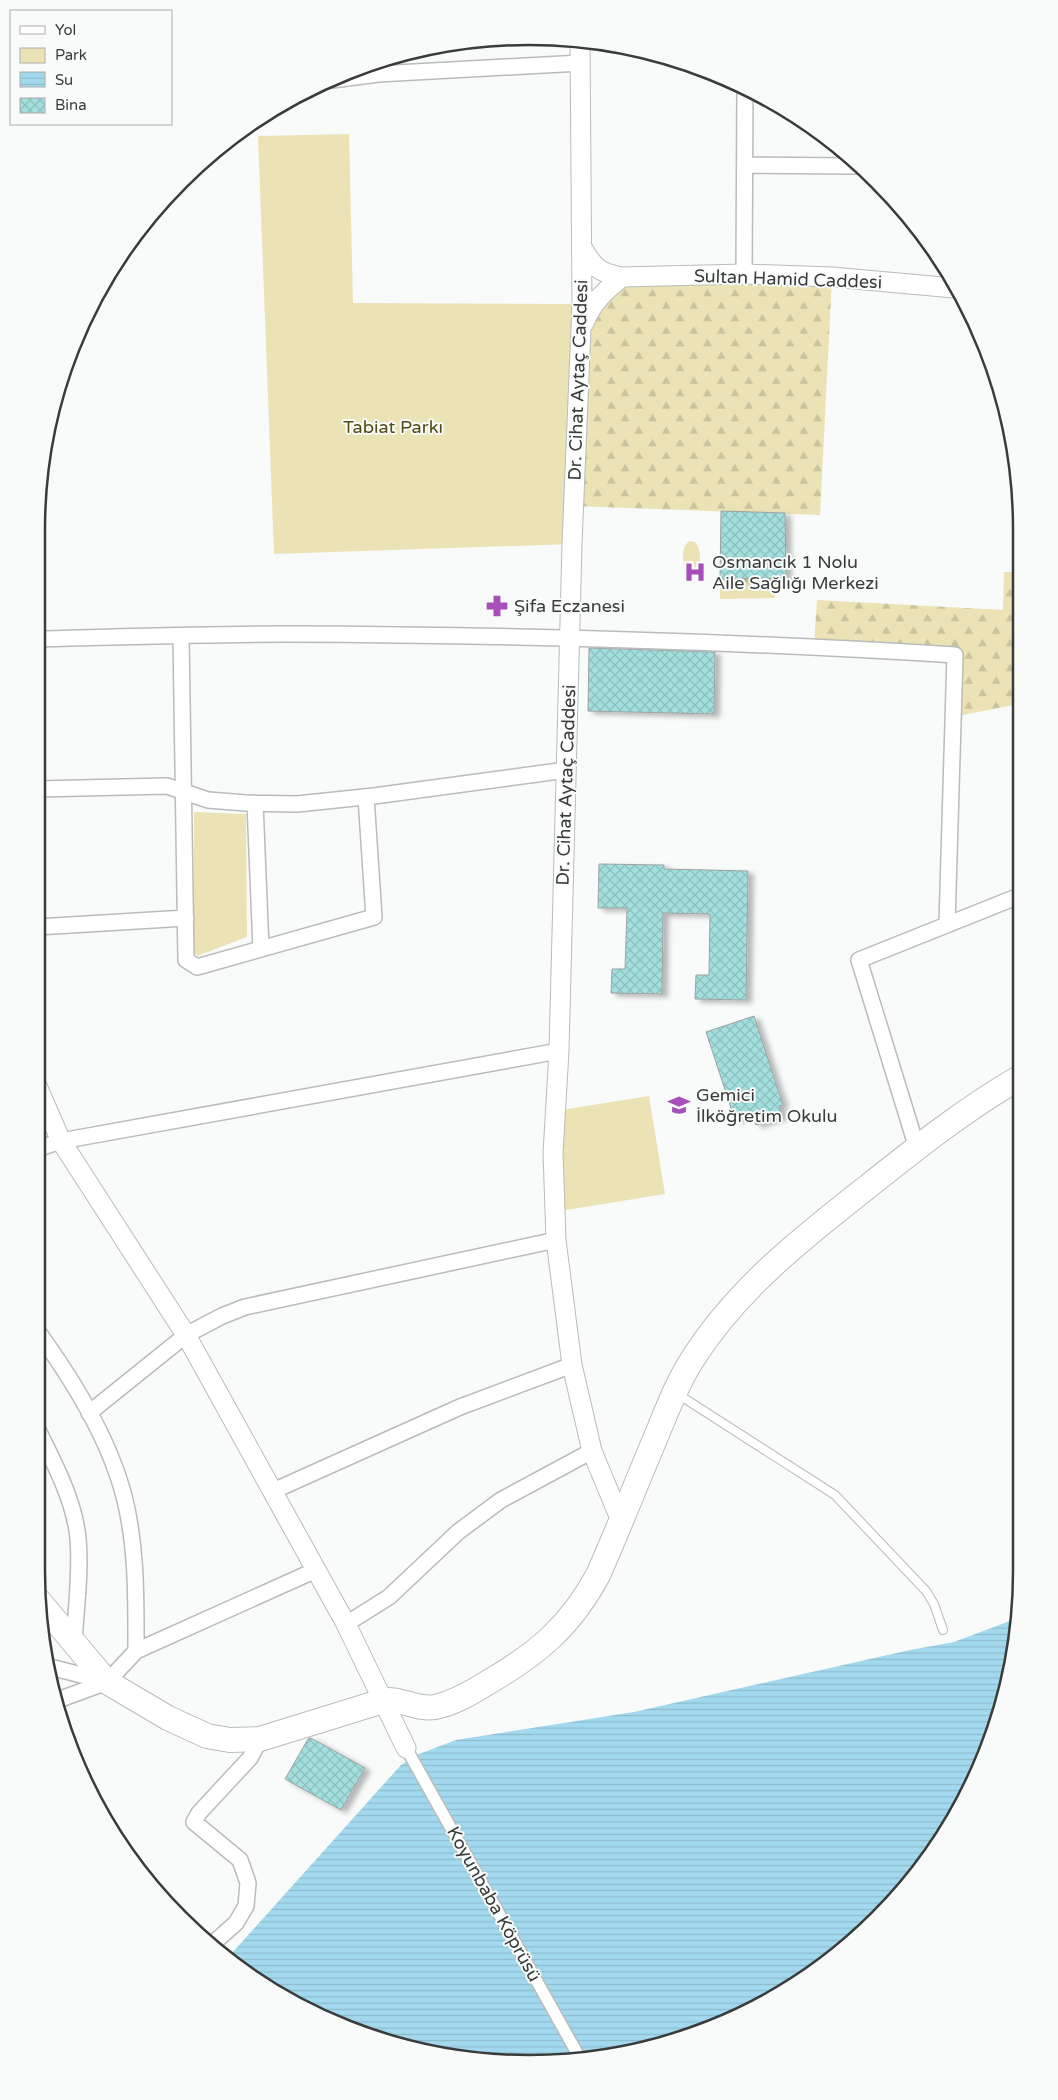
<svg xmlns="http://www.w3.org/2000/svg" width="1058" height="2100" viewBox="0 0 1058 2100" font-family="'Varela Round',sans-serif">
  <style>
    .green { fill: #ebe2b5 }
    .forest { fill: url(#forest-firs) }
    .water { fill: url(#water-rules) }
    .building { fill: url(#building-cross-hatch); stroke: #9ea2a2; filter: url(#shadow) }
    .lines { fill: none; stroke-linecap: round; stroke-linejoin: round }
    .service-casing { stroke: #b9bcbb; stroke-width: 10 }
    .pedestrian-casing { stroke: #b9bcbb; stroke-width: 14 }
    .minor-casing { stroke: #b9bcbb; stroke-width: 18 }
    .tertiary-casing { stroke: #b9bcbb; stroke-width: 21 }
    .primary-casing { stroke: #b9bcbb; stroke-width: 26 }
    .service { stroke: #fff; stroke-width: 8 }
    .pedestrian { stroke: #fff; stroke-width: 11 }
    .minor { stroke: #fff; stroke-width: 15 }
    .tertiary { stroke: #fff; stroke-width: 19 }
    .primary { stroke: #fff; stroke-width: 24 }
    .labels { text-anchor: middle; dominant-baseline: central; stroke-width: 4; stroke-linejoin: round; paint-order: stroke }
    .street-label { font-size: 18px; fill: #3a3b3b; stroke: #f8fbf9 }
    .park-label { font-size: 18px; fill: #544a12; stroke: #f8fbf9 }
    .poi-label { font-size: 18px; fill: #3a3b3b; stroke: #f8fbf9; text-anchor: start }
    .rim { fill: none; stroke: #3a3b3b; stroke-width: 2.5 }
  </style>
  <defs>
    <pattern id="forest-firs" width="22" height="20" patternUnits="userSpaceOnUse" patternTransform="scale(1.25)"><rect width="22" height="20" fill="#ebe2b5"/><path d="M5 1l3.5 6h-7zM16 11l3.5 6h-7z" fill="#cac39d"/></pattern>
    <pattern id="water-rules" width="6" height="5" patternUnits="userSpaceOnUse" patternTransform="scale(1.25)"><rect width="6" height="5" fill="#a3d9ee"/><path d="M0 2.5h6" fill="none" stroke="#8dbbcd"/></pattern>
    <pattern id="building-cross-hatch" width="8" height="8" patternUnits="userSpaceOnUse" patternTransform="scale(1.25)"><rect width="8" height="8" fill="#a2dfdd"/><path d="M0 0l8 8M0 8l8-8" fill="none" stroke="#8cc0bf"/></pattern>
    <filter id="shadow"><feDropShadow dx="5.5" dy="3" stdDeviation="2.5" flood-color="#0004"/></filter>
  </defs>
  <rect width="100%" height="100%" fill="#f8fbf9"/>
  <!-- green -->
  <path class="green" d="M349 134 353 303 582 304 572 544 274 554 258 136Z
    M690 541 695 542C702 549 702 569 693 574L686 571C682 563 681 545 690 541Z
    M786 578V588H775V598L720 599V579Z
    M194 812 246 814 247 937 197 956 194 952Z
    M649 1096 665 1194 554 1212 555 1111Z"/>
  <!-- forest -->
  <path class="forest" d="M622 277H832L820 515 574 506 582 328Z
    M1004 572H1018V704L953 717 955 655 814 646 817 600 1003 610Z"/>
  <!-- water -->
  <path class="water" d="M1018 1618 1005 1698 971 1789 939 1845 878 1919 829 1962 747 2013 657 2047 593 2060 497 2063 433 2054 341 2026 282 1998 226 1957 232 1953 401 1765 419 1754 456 1740 634 1712 910 1650 954 1642Z"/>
  <!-- building -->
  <path class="building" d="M721 511 785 513 786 578 720 579Z
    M589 648 715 652 714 714 588 711Z
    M599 864 664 865V869L748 871 746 1000 695 999 696 975H709L710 914 663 913 662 994 611 993 612 969H625L627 908H598Z
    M754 1016 783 1105 779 1106 783 1116 756 1125 752 1114 735 1120 706 1032Z
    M311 1738 365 1768 341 1810 285 1779 308 1739Z"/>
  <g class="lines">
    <!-- service casing -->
    <g class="service-casing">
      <path id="service" d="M676 1393 835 1495 926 1591 934 1604 943 1630"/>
    </g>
    <!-- pedestrian casing -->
    <g class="pedestrian-casing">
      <path id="pedestrian" d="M406 1748 581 2060"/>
    </g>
    <!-- minor casing -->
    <g class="minor-casing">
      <path id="minor" d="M332 80 378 74 581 63
        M746 165 857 166
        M744 274 745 86
        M181 636 186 960 197 967 374 917 366 797
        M37 639C120 637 203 634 286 634 509 635 732 641 955 655L947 924
        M37 789 167 786 208 800 246 803 297 804 374 796 566 770
        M255 803 261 949
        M37 927 186 918
        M917 1148 859 960 1019 896
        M37 1149 61 1141 559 1051
        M36 1329C72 1379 108 1436 124 1496 137 1547 136 1600 136 1651
        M89 1413 186 1335 222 1316 245 1307 556 1240
        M36 1426C53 1461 74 1499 78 1538 81 1572 76 1608 74 1642
        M273 1491 460 1407 572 1365
        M346 1624 389 1597 458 1532 501 1500 592 1451
        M46 1666 105 1681
        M55 1701 107 1682 136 1651 316 1570
        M210 1946 236 1923 246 1906 248 1883 240 1860 194 1822 199 1813 250 1758 260 1739"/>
    </g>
    <!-- tertiary casing -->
    <g class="tertiary-casing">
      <path id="tertiary" d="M580 40 582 304 572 544 559 1051 553 1153 556 1240 572 1365 592 1451 621 1521
        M582 247C593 267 599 273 622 277L744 274 832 277 954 288
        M584 323C592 302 605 291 622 277
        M37 1086 61 1141 186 1335 346 1624 406 1748"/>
    </g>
    <!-- primary casing -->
    <g class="primary-casing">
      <path id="primary" d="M39 1601 107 1682 168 1718 207 1736 230 1740 260 1739 386 1700C403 1699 418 1710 435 1707 454 1703 471 1693 487 1683 537 1654 570 1627 598 1575 618 1530 636 1484 655 1439 666 1413 676 1385 692 1360 736 1290 801 1239 866 1188 915 1149 965 1109 1019 1078"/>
    </g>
    <!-- service -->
    <use href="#service" class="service"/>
    <!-- pedestrian -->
    <use href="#pedestrian" class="pedestrian"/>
    <!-- minor -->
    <use href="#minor" class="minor"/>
    <!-- tertiary -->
    <use href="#tertiary" class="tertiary"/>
    <!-- primary -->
    <use href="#primary" class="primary"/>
  </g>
  <!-- icons -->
  <defs>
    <g id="hospital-bare" transform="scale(1.725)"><path d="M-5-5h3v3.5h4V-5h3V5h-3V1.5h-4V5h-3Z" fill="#a74ebb" stroke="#f8fbf9" stroke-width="2.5" paint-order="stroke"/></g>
    <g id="pharmacy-bare" transform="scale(1.725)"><path d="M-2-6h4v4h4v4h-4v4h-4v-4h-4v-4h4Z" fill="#a74ebb" stroke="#f8fbf9" stroke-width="2.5" paint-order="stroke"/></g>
    <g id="school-bare" transform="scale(1.725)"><path d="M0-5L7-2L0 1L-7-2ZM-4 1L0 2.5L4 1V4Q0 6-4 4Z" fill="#a74ebb" stroke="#f8fbf9" stroke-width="2.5" paint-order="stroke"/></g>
  </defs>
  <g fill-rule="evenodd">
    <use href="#hospital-bare" x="695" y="572"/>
    <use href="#pharmacy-bare" x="497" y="606"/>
    <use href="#school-bare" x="679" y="1105"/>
  </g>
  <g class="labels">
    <!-- street labels -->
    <g class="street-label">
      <text transform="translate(788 279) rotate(2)">Sultan Hamid Caddesi</text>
      <text transform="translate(578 380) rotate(-88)">Dr. Cihat Aytaç Caddesi</text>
      <text transform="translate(566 785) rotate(-88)">Dr. Cihat Aytaç Caddesi</text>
      <text transform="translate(494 1904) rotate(61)">Koyunbaba Köprüsü</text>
    </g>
    <!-- park labels -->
    <g class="park-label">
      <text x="393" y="427">Tabiat Parkı</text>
    </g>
    <!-- poi labels -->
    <g class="poi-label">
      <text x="712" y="562">Osmancık 1 Nolu<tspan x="712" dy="21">Aile Sağlığı Merkezi</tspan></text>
      <text x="514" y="606">Şifa Eczanesi</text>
      <text x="696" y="1095">Gemici<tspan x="696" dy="21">İlköğretim Okulu</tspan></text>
    </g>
  </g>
  <!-- crop -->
  <path d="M0 0H1058V2100H0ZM529 45H529A484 484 0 0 1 1013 529V1571A484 484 0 0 1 529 2055H529A484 484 0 0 1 45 1571V529A484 484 0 0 1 529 45Z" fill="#f8fbf9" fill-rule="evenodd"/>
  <path class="rim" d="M529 45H529A484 484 0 0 1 1013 529V1571A484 484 0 0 1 529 2055H529A484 484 0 0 1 45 1571V529A484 484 0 0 1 529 45Z"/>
  <!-- legend -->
  <rect x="10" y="10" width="162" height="115" fill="#f8fbf9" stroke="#acaead"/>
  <rect x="20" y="26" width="25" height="8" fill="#ffffff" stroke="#acaead"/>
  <text x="55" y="35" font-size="15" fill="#3a3b3b">Yol</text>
  <rect x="20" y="48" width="25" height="15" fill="#ebe2b5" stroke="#acaead"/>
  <text x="55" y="60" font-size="15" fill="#3a3b3b">Park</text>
  <rect x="20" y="72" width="25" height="15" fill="url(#water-rules)" stroke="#acaead"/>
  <text x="55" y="85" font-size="15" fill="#3a3b3b">Su</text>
  <rect x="20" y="98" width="25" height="15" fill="url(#building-cross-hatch)" stroke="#acaead"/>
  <text x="55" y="110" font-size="15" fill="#3a3b3b">Bina</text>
</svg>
